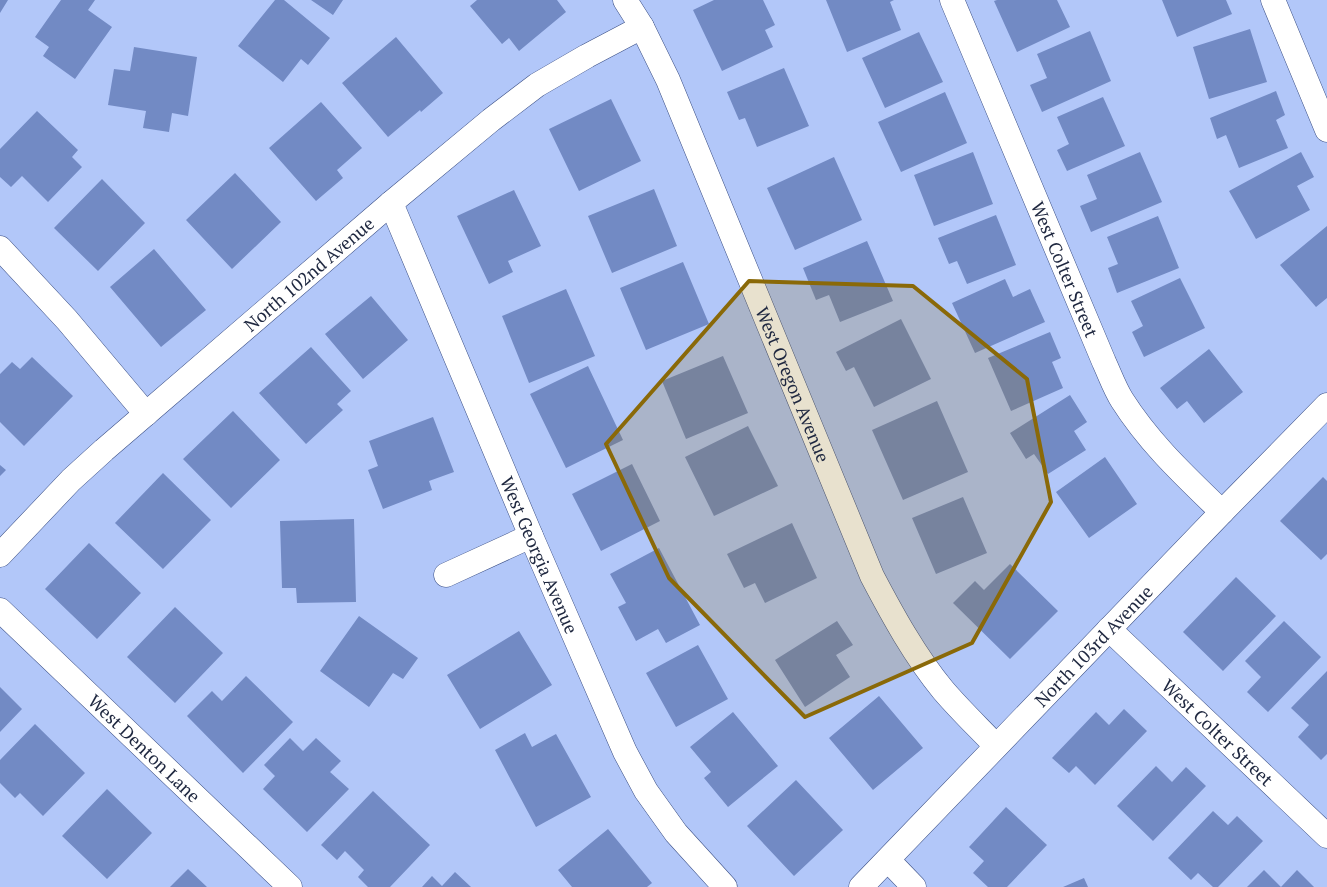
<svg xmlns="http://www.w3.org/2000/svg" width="1327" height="887" viewBox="0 0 1327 887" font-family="'PT Serif',serif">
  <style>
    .building { fill: #728ac4 }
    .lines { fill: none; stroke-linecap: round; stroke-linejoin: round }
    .minor-casing { stroke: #3b4f85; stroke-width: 25 }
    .minor { stroke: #fff; stroke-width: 24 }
    .marked { fill: #8a6908; fill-opacity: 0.2; stroke: #8a6908; stroke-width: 4; stroke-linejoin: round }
    .labels { text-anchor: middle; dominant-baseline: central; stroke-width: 4; stroke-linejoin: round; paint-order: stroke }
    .street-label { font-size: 18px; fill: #1e273f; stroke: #e0e8fc }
  </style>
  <rect width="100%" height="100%" fill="#b2c7f9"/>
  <!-- building -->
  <path class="building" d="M0 0H8L0 13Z
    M61 0H95L88 10 112 27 75 79 43 56 49 47 35 37Z
    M275 0H284L330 38 308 65 301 59 283 82 238 46Z
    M311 0H343L333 15Z
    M477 0H557L566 12 519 51 509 38 502 44 470 6Z
    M714 0H763L775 25 765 30 773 47 722 71 693 10Z
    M826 0H894L890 2 901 30 847 52Z
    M997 0H1057L1070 27 1017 52 994 1Z
    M1162 0H1226L1232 14 1177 37Z
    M1250 29 1267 82 1209 99 1193 47Z
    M1090 31 1111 81 1042 112 1030 85 1047 78 1037 54Z
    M919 32 943 82 885 108 862 58Z
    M396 37 443 93 421 112 420 110 388 137 342 83Z
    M134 47 197 57 188 116 172 113 169 132 143 128 146 111 108 105 114 69 130 71Z
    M784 68 809 126 757 147 745 118 739 120 727 92Z
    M1276 91 1285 115 1276 120 1288 148 1239 168 1226 135 1217 139 1210 118Z
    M945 92 967 143 901 172 878 122Z
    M1103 97 1125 146 1067 171 1057 150 1069 144 1057 117Z
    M611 99 641 161 579 191 549 129Z
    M321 102 362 148 337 170 343 178 316 201 269 148Z
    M37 111 78 150 72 157 82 167 48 202 22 176 11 187 0 177V149Z
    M973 152 993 204 934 226 914 175Z
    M1140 152 1162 202 1091 232 1080 206 1097 199 1087 175Z
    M1301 152 1314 177 1297 186 1310 210 1256 239 1229 191Z
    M834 157 862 220 795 250 767 188Z
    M235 173 281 222 232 269 186 220Z
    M102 179 145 223 98 271 54 228Z
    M654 189 677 246 612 273 588 216Z
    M514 190 541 246 508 261 513 272 489 284 457 216Z
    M996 215 1016 265 967 284 957 261 949 264 938 238Z
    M1158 216 1179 268 1117 293 1108 268 1118 264 1107 237Z
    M1327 226V298L1316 307 1280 265Z
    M867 241 893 301 840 322 829 295 816 300 803 268Z
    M154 249 206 310 161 347 110 287Z
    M683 262 709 324 646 350 620 288Z
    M1180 278 1205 328 1144 357 1132 332 1143 326 1131 301Z
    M1005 279 1013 297 1030 289 1045 322 975 353 952 303Z
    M566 289 595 356 529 383 502 316Z
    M371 296 408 340 363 379 325 334Z
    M901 319 931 379 874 407 854 367 846 371 836 352Z
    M1050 332 1061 358 1052 362 1063 388 1011 411 988 358Z
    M311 347 351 391 337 404 343 410 306 444 259 393Z
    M1209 349 1243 392 1204 423 1187 401 1177 409 1160 388Z
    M723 356 748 413 686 439 662 381Z
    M32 357 73 396 24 446 0 422V374L12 362 20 369Z
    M588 366 623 440 566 468 530 394Z
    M1070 395 1087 422 1074 431 1086 450 1048 474 1034 454 1026 459 1010 433Z
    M937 401 968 472 903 500 872 430Z
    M233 411 280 460 231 508 183 459Z
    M433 417 454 472 429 481 432 490 383 509 368 470 378 466 369 441Z
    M748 426 778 486 714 516 685 457Z
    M1105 457 1137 504 1089 538 1056 492Z
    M632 464 660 521 601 551 572 494Z
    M0 465 6 470 0 476Z
    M163 473 211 520 163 569 115 523Z
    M1323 477 1327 481V554L1321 560 1280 521Z
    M963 497 987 553 936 574 912 518Z
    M354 519 356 602 297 603 296 588H282L280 521Z
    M792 523 817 578 765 603 755 583 744 588 727 554Z
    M89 543 141 593 97 639 45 589Z
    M659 548 700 625 666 643 658 629 636 641 618 607 626 603 610 574Z
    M1010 564 1058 611 1010 659 953 603 975 581 984 590Z
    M1236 577 1276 616 1223 671 1183 632Z
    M175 607 223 653 175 703 127 657Z
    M359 616 418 658 403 679 393 673 369 707 320 671Z
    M837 621 853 645 836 655 850 677 805 707 775 660Z
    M1284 621 1321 657 1268 712 1247 692 1261 677 1245 661Z
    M519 631 552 685 480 729 447 675Z
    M698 645 728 699 676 727 646 673Z
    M1327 671V754L1321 760 1298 737 1309 725 1291 708Z
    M246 676 293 722 243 773 187 716 212 691 222 701Z
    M0 687 22 709 0 732Z
    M879 696 923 748 873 790 829 738Z
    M1124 709 1147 731 1095 785 1076 766 1069 773 1052 758 1096 712 1109 725Z
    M733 712 778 766 728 807 704 778 711 772 690 747Z
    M35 724 85 773 43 816 20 793 15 798 0 783V760Z
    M525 733 532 747 556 734 591 797 536 827 495 750Z
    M290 738 303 751 316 738 341 761 330 772 349 789 307 832 263 789 275 776 264 765Z
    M1156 766 1172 782 1186 767 1206 786 1153 841 1117 806Z
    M796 780 843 830 794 876 747 826Z
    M107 789 152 833 107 879 62 836Z
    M373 791 430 845 390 887H368L358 877 364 870 345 851 337 860 321 845Z
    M1006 807 1047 845 1007 887H988L973 873 984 861 969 847Z
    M1213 811 1228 825 1237 816 1263 841 1218 887H1213L1198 873 1191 880 1168 858Z
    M608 829 652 883 647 887H572L558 870Z
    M188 869 207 887H170Z
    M1264 870 1281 887 1297 870 1314 887H1247Z
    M455 872 471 887H422L432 876 442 886Z
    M1084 878 1088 887H1063Z"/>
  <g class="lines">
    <!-- minor casing -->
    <g class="minor-casing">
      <g id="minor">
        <path id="s1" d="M625 0 642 27 668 80 872 576C893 616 915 656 943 690 960 710 979 728 996 746"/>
        <path id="s2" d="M952 0 1104 362C1110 375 1115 389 1122 400 1150 444 1185 476 1222 512"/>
        <path d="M1273 0 1327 130"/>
        <path id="s3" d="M391 203 531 536 625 752 646 791 676 833 725 887"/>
        <path d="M0 248 67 320 146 414"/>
        <path id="s4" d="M0 555 71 480 104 450 391 203 491 120 537 85 587 56 642 27"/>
        <path d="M446 575 531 536"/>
        <path id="s5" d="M0 610 290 887"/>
        <path id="s6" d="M1109 629 1327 836"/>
        <path d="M888 860 914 887"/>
        <path id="s7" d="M861 887 1222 512 1327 405"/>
      </g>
    </g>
    <!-- minor -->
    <use href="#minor" class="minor"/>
  </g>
  <!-- marked area -->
  <path class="marked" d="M749 281 913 286 1027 379 1051 502 972 643 805 717 669 578 606 444Z"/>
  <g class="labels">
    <!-- street labels -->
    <g class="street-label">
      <text stroke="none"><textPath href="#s2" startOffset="292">West Colter Street</textPath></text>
      <text stroke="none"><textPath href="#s4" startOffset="418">North 102nd Avenue</textPath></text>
      <text stroke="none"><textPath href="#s1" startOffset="420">West Oregon Avenue</textPath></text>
      <text stroke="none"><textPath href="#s3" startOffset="382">West Georgia Avenue</textPath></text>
      <text stroke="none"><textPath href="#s7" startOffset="335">North 103rd Avenue</textPath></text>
      <text stroke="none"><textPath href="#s6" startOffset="150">West Colter Street</textPath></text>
      <text stroke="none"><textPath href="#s5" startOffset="200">West Denton Lane</textPath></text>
    </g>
  </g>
</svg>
